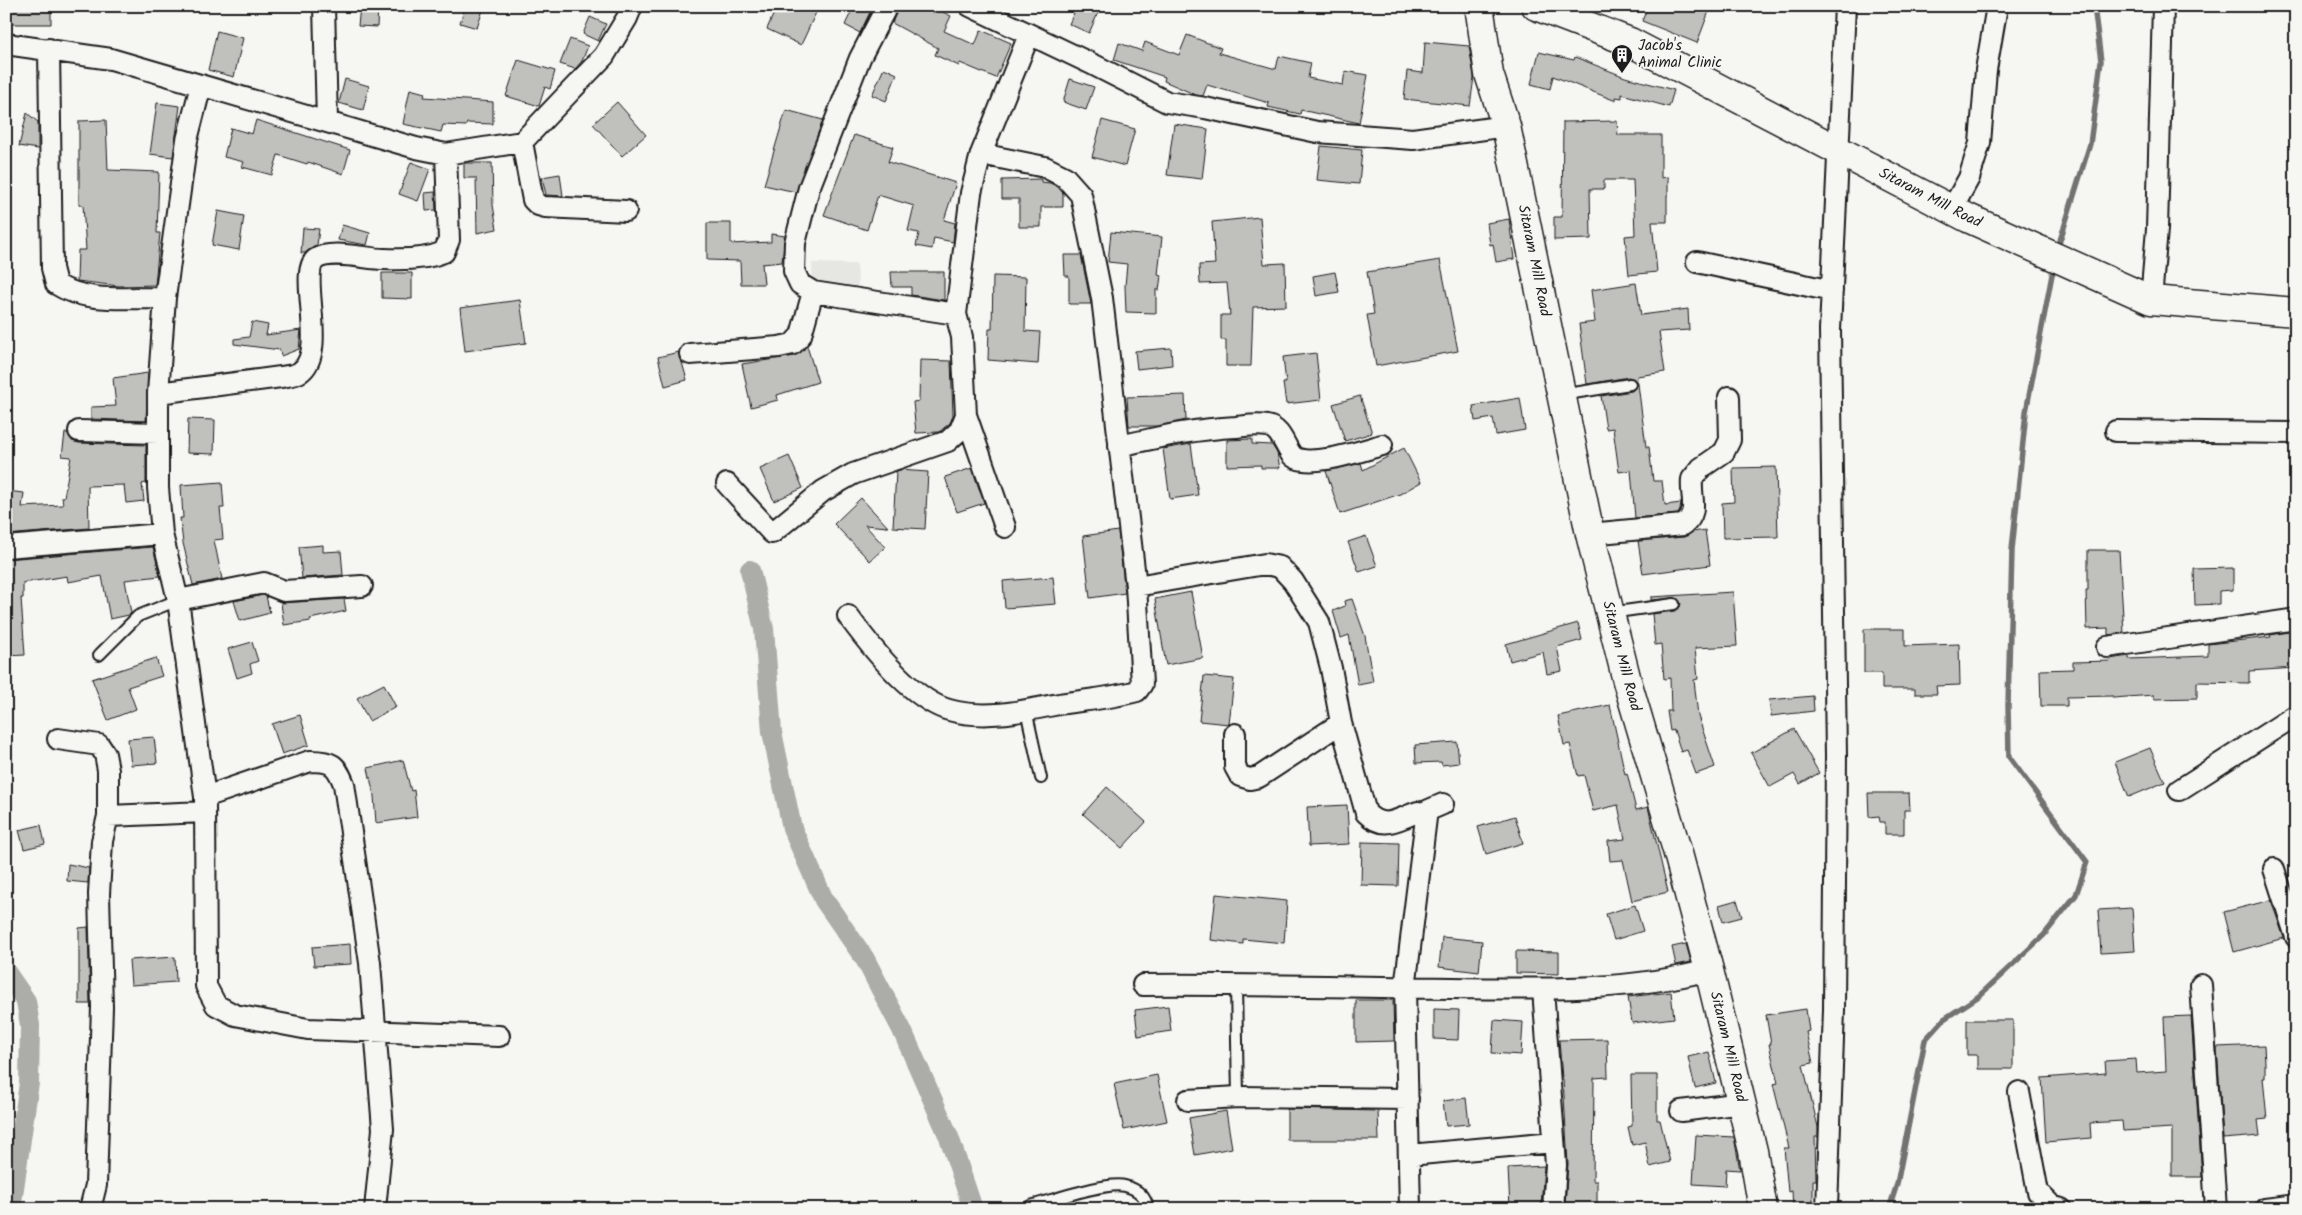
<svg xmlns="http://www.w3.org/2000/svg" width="2302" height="1215" viewBox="0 0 2302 1215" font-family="Kalam,sans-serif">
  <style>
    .built { fill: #e6e6e2 }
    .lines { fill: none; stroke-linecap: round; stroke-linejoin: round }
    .stream { stroke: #727271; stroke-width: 5.5 }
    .canal { stroke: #acaca9; stroke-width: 20 }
    .building { fill: #c0c0bd; stroke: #1c1c1c }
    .lane-casing { stroke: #1c1c1c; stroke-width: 14 }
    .street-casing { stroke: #1c1c1c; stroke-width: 24 }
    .secondary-casing { stroke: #1c1c1c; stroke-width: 31 }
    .lane { stroke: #f6f6f2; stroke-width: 10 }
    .street { stroke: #f6f6f2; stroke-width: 20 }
    .secondary { stroke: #f6f6f2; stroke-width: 28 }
    .labels { text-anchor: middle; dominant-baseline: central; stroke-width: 4; stroke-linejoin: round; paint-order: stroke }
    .poi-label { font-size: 15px; fill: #1c1c1c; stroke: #f6f6f2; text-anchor: start }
    .street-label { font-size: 15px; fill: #1c1c1c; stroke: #f6f6f2 }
  </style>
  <rect width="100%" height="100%" fill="#f6f6f2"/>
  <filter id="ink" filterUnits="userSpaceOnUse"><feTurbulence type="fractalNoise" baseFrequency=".02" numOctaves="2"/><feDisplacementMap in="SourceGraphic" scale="10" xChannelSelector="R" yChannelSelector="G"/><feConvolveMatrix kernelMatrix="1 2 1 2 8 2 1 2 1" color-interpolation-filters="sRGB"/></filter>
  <g filter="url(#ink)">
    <!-- built -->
    <path class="built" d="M812 263 857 264 858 283 855 295 813 287Z"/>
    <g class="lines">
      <!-- stream -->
      <path class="stream" d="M2057 250 2090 144 2101 61 2094 6
        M1889 1209 1897 1184 1925 1040 1944 1019 1979 996 2044 935 2076 895 2087 862 2009 757 2008 705 2012 550 2026 412 2054 264"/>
      <!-- canal -->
      <path class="canal" d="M750 570 764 629 772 732 792 828 824 900 865 959 902 1030 949 1137 973 1209
        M6 972 26 1001 30 1025 29 1083 11 1209"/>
    </g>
    <!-- building -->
    <path class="building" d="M6 6H51V24H6Z
      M360 6H378L377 27 358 26Z
      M465 6 483 10 477 28 460 23Z
      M777 6H819L801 45 767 29Z
      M854 6H873L860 33 845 25Z
      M899 6H912L923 12 926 6H931L951 16 944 31 975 45 981 30 1011 43 996 78 960 63 959 66 935 55 938 48 892 23Z
      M1077 6H1087L1099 11 1089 33 1069 24Z
      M1648 6H1711L1697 43 1642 21Z
      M590 17 606 24 598 41 583 34Z
      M217 31 243 38 234 77 208 70Z
      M1187 35 1221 48 1219 53 1276 69 1279 56 1311 63 1308 78 1343 85 1345 71 1368 75 1359 123 1301 110 1300 114 1268 107 1269 103 1207 85 1203 96 1196 95 1164 81 1165 77 1114 60 1119 43 1142 51 1145 42 1179 55Z
      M570 39 588 46 582 61 575 69 560 64Z
      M1425 42 1469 46 1474 77 1470 106 1404 99 1407 71 1423 73Z
      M1539 52 1574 60 1575 57 1625 77 1674 90 1669 107 1622 94V98L1616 97V101L1553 76 1550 89 1531 84Z
      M518 60 555 71 550 89 545 87 539 106 506 96Z
      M884 68 897 74 886 101 872 95Z
      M345 79 369 86 363 110 339 103Z
      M1070 79 1094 87 1086 110 1063 102Z
      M410 89 425 93 424 97 493 102V124L467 123 466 126 443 125 441 132 403 124Z
      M617 102 646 135 622 156 593 124Z
      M157 103 180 106 173 157 150 154Z
      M786 110 823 120 796 192 764 185Z
      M27 113 38 122V149L19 146Z
      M106 120 108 170 159 172 157 233H160L155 285 119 286 77 281 78 250H86L83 205H79V121Z
      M256 120 350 150 343 174 308 162 307 164 278 155 272 175 242 167 244 162 224 157 231 128 252 134Z
      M1102 120 1135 129 1125 166 1092 157Z
      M1617 121 1618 135H1661V178L1668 177V195H1667V222H1652L1657 272 1629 275 1625 236 1635 235 1633 180H1604V189H1590L1591 239 1554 240V217H1562L1563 122Z
      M1174 124 1208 129 1202 179 1167 175Z
      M854 135 893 147 888 162 956 183 944 220 955 223 953 242 934 238 932 249 916 246 919 233 908 231 914 206 878 195 867 230 824 215Z
      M1321 146 1362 150 1359 184 1317 180Z
      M411 162 430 169 418 201 399 194Z
      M464 163H492L493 205 497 229 477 233 476 178H464Z
      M560 174 563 196 546 195 542 177Z
      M1041 179V182L1050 183 1058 187 1063 193V207H1041V227H1019V199H1002V180Z
      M435 192 436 210 426 211 425 193Z
      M218 211 244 216 239 250 212 245Z
      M1260 217 1264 264 1285 263 1286 306 1253 307 1251 366H1226V340H1221V315H1230L1227 283 1200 284 1199 265 1215 264 1212 222Z
      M1509 219 1514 259 1496 262 1493 244 1490 245 1487 223Z
      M707 223H731V244L771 242V234L785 236 782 262 762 264 764 284H741L740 261 707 260Z
      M342 225 370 233 367 245 338 240Z
      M303 228 319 229 317 245 305 253H301Z
      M1111 232 1162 237 1158 275 1161 276 1159 290H1156V313L1126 312 1125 286 1127 264 1108 262Z
      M1064 255H1081L1091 304H1069V276H1065Z
      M1440 260 1458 351 1376 366 1367 315 1374 314 1367 272Z
      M891 272H944V300L911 295V287H892Z
      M1335 272 1339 292 1316 296 1313 276Z
      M382 273H412V299L382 298Z
      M993 276 1026 277 1025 331 1040 332 1038 364 988 360 989 329H992Z
      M1636 283 1641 315 1688 309 1689 330 1659 332 1665 372 1637 376 1646 447H1649L1653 481H1662L1665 505 1681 503 1680 510 1678 514 1635 518 1631 470 1619 472 1613 428 1606 429 1601 396 1632 391 1636 387 1637 382 1629 377 1587 384 1579 324 1595 322 1591 290Z
      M520 300 526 343 465 351 460 308Z
      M252 322 268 325 266 335 301 330 299 349 281 356 280 350 234 344V339L249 337Z
      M807 346 818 382 777 395 778 400 751 407 742 364 795 356Z
      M1171 348 1172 365 1137 369 1135 351Z
      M679 352 687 380 665 386 658 357Z
      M1316 353 1321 400 1286 404 1283 383H1286L1283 357Z
      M920 360 951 361 953 416 950 423 939 432 916 433 913 402 919 401Z
      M148 373 146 421 91 419V407L116 406 113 378Z
      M1185 395 1186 420 1157 426H1129L1127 397Z
      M1360 396 1372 433 1345 441 1333 404Z
      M1520 398 1525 430 1496 435 1493 418 1475 421 1473 406Z
      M188 419 215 420 214 454 187 453Z
      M65 433H68L72 441 79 443 146 445V483L142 484 144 501 126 503 124 485 88 486 89 528 6 535V491L24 493 22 507 63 505 62 497H64L71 457 62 456Z
      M1252 439V444L1272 445 1277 453 1280 468H1261V465L1227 466V440Z
      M1191 444 1198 495 1170 499 1163 449Z
      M1404 448 1421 482 1400 494 1340 514 1326 471 1361 463 1363 470Z
      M789 456 803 488 774 501 760 469Z
      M1776 467 1778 537 1723 538 1722 503 1734 502 1733 468Z
      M972 468 984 503 957 512 945 477Z
      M899 470 928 472 925 529 893 527 896 472Z
      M222 482 224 508H220L223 539 214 540 222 579 193 585 183 543 180 518H183L181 485Z
      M861 498 888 527 865 525 885 547 870 561 834 524Z
      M1705 530 1710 565 1643 574 1638 541 1684 537 1693 532Z
      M1118 531 1125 593 1090 598 1083 536Z
      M1366 536 1377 566 1359 572 1348 542Z
      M323 545V552L341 551 343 575 302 578 299 547Z
      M153 547 160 576 125 580 131 613 129 615 110 619 102 576 68 582 67 576 23 583V598H21L25 655 6 656V559Z
      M2088 550H2119L2124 633 2108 635V628L2087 629 2086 590H2088Z
      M2233 568V590L2219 591V604L2195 605 2194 569Z
      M1053 577 1056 604 1005 608 1003 581Z
      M1191 592 1203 658 1166 665 1155 599Z
      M1733 592 1737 646 1695 648 1698 679 1694 680 1698 716 1715 767 1696 774 1687 750 1681 752 1674 730 1670 731 1667 711H1671L1670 678 1664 679 1661 644 1655 645 1652 614 1675 611 1680 607 1681 603 1676 598 1651 600V597Z
      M263 595 266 596 270 613 240 621 234 601Z
      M344 599 346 611 310 619 311 621 284 625 281 603Z
      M1352 599 1365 636 1373 682 1358 685 1349 635 1341 638 1333 611 1345 606 1344 601Z
      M1578 623 1582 640 1557 647 1562 671 1547 674 1543 652 1510 661 1506 644Z
      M1864 629H1905V646L1959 644 1960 685 1936 686 1937 694H1915V689H1882V673H1864Z
      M2296 631V668L2249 671V683L2197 682V698L2154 699V695L2113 698V696L2067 697V706H2041L2040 670 2073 669V662L2110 661V659L2129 656V659L2208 656V644L2271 637 2270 635Z
      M252 642 258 661 250 664 252 673 237 678 228 649Z
      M156 658 162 676 128 687 136 709 108 720 92 679Z
      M1204 676 1234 679 1229 724 1199 721Z
      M384 684 396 707 369 721 357 698Z
      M1813 696 1814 711 1771 716 1769 700Z
      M1610 705 1625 774 1627 773 1636 810 1648 807 1668 892 1632 901 1623 860 1610 861 1608 841 1625 839 1618 805 1593 811 1584 775 1578 776 1570 744 1564 745 1558 716Z
      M300 715 309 745 282 754 272 724Z
      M1794 729 1819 773 1800 784 1794 774 1770 787 1751 753Z
      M154 737 157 763 131 765 128 739Z
      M1457 742 1459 763 1442 765 1441 762 1416 763 1415 745Z
      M2150 748 2165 782 2129 797 2115 762Z
      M403 760 411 791 414 790 417 817 376 823 374 796 368 768Z
      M1107 787 1146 822 1122 848 1083 814Z
      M1868 793H1909L1910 810H1904V834H1885V822H1880L1879 816 1869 817Z
      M1347 805 1349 844 1309 846 1307 807Z
      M1515 816 1523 843 1486 854 1478 827Z
      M41 825 45 844 24 849 19 830Z
      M1362 842 1399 843 1398 886 1361 885Z
      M68 864 89 868 88 883 67 881Z
      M1216 894 1287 901 1284 943 1243 939V944L1211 940Z
      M1737 900 1742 917 1723 922 1719 905Z
      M2271 900 2284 938 2234 952 2224 912Z
      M1635 905 1643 931 1614 940 1606 914Z
      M2132 908 2135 951 2101 953 2098 910Z
      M88 927 90 1004H79V928Z
      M1442 937 1482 941 1479 972 1439 967Z
      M350 944 351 964 314 966 312 947Z
      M1686 944 1691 962 1676 965 1672 947Z
      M1516 951 1559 952V974L1516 973Z
      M175 957 176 982 131 985 129 960Z
      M1671 992 1674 1018 1632 1023 1628 997Z
      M1356 1000H1393L1394 1041 1356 1042Z
      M1168 1006 1171 1031 1138 1036 1135 1010Z
      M1434 1009 1459 1010 1458 1040 1434 1039Z
      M1806 1009 1809 1031 1806 1032 1813 1063 1803 1065 1818 1127V1137H1815L1816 1180H1813V1209H1793L1792 1191 1788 1192 1784 1148H1789L1773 1084 1778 1083 1769 1044H1771L1766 1015Z
      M2191 1016 2202 1177H2172V1128L2123 1131 2122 1121 2090 1123 2091 1138 2046 1142 2042 1078 2106 1073 2105 1061 2136 1059 2137 1073 2166 1071 2164 1017Z
      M1494 1020 1523 1022 1521 1055 1492 1053Z
      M1967 1020H2013V1069H1978V1055H1967Z
      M1607 1039 1608 1077 1594 1078 1593 1181H1597V1209H1568V1205H1565L1568 1164 1563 1079H1562L1559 1040Z
      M2264 1045 2265 1062V1078H2263L2267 1119 2258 1120 2260 1136 2223 1139 2217 1047Z
      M1709 1052 1716 1083 1695 1088 1688 1057Z
      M1157 1075 1167 1121 1124 1130 1114 1084Z
      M1631 1075H1657V1120H1660L1670 1162 1650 1167 1645 1142 1632 1145 1628 1127 1632 1126Z
      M1466 1098 1469 1124 1446 1126 1443 1101Z
      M1287 1109 1378 1111 1379 1140H1287Z
      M1226 1111 1232 1148 1195 1155 1189 1118Z
      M1696 1135 1734 1137 1740 1170 1726 1169 1725 1186 1693 1184Z
      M1544 1166 1541 1206 1510 1208 1508 1168Z"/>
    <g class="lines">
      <!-- lane casing -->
      <g class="lane-casing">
        <path id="lane" d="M1561 395 1630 384
          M1610 613 1674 604
          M99 655 138 616 178 600
          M1026 710 1041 778
          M1236 984 1238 1097
          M1030 1206C1050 1201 1107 1181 1125 1186 1137 1189 1146 1196 1148 1209"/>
      </g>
      <!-- street casing -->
      <g class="street-casing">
        <path id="street" d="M324 6 327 121
          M970 6 1094 65 1167 102 1205 108 1317 132 1413 139 1506 126
          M6 44 111 59 416 148 446 154 522 142 604 56 627 18 632 6
          M49 49 52 268 56 284C87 304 129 297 165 298L158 393V488L162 534 178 600 205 797 206 986 216 1005 235 1015 308 1029 499 1036
          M522 142 533 200 538 205 545 207 626 211
          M981 154 1045 167 1065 177 1081 195 1102 298 1136 586
          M1952 209 1969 178 1980 143 1986 70 1997 6
          M1697 262 1832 291
          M165 298 187 140 201 85
          M2151 300 2157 229 2163 6
          M956 314 971 193 981 154 1029 35
          M690 354 779 347 793 344 801 335 813 292
          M158 393 281 377C287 376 296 375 300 372 329 352 297 273 316 259 331 249 366 259 384 259 403 260 427 259 444 252L449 240 446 154
          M966 415 1005 527
          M79 431 158 433
          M2116 431 2296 433
          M1119 446C1160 437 1194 429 1236 427 1246 426 1257 424 1267 426 1280 428 1284 444 1291 454 1302 471 1364 450 1382 445
          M727 484 772 533 823 491 853 474 948 441 960 430 966 415 962 337 956 314 813 292 800 284 794 271 795 243 809 188 860 58 887 6
          M1590 534 1683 525C1700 513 1690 497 1692 479L1701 468 1724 452 1730 440 1729 397
          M6 547 162 534
          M178 600 264 583 284 591 362 586
          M848 616C870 646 912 700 949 710 984 720 1024 711 1059 704 1085 700 1112 698 1137 691L1142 684 1136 586 1265 564 1280 567 1293 581 1319 622 1331 668 1341 723 1366 813C1384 831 1397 819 1418 812L1422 813 1426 818 1405 988 1410 1209
          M2107 647 2296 619
          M1235 734V767L1240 776 1250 779 1259 777 1341 723
          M58 739 99 745 105 754 108 770V816L102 841 99 894 102 1007 96 1185 90 1209
          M2179 790 2296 715
          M205 797 310 761C332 761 336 764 344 784L370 963 383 1129 375 1209
          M1422 813 1443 804
          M108 816 205 812
          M2274 869 2296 937
          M1143 985C1247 984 1350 987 1453 988 1538 989 1626 992 1709 970
          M2201 985 2216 1209
          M1543 989 1556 1165 1553 1209
          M2019 1092 2038 1192 2052 1206 2061 1209
          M1188 1100 1238 1097 1408 1099
          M1681 1111 1742 1103
          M1409 1155 1554 1142
          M1827 1209 1834 1010 1836 755 1830 330 1845 6
          M2265 1209 2296 1205"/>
      </g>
      <!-- secondary casing -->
      <g class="secondary-casing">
        <g id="secondary">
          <path id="s1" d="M1536 6 1630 42 1968 218 2151 300 2296 312"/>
          <path id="s2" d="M1480 12 1489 74 1506 126 1590 534 1627 681 1679 857 1709 970 1753 1151 1763 1209"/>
        </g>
      </g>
      <!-- lane -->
      <use href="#lane" class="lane"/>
      <!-- street -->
      <use href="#street" class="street"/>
      <!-- secondary -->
      <use href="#secondary" class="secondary"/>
    </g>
  </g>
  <!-- icons -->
  <defs>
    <g id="building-pin" transform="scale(1.125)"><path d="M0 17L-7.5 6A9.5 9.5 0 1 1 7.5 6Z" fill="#1c1c1c" stroke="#f6f6f2"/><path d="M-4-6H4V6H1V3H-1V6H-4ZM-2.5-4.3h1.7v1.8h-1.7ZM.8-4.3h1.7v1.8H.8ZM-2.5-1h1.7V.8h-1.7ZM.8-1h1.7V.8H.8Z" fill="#fff"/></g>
  </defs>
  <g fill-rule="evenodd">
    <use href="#building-pin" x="1622" y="55"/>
  </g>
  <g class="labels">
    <!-- poi labels -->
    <g class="poi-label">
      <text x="1638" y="46">Jacob's<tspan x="1638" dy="17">Animal Clinic</tspan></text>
    </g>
    <!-- street labels -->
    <g class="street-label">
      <text stroke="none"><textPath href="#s1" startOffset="439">Sitaram Mill Road</textPath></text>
      <text stroke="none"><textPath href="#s2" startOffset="255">Sitaram Mill Road</textPath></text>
      <text stroke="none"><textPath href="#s2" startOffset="660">Sitaram Mill Road</textPath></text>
      <text stroke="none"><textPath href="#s2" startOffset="1065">Sitaram Mill Road</textPath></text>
    </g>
  </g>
  <!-- margin -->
  <rect width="2302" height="1215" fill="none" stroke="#f6f6f2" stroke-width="25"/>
  <rect x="12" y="12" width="2277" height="1190" fill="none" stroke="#1c1c1c" stroke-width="2" filter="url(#ink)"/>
</svg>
